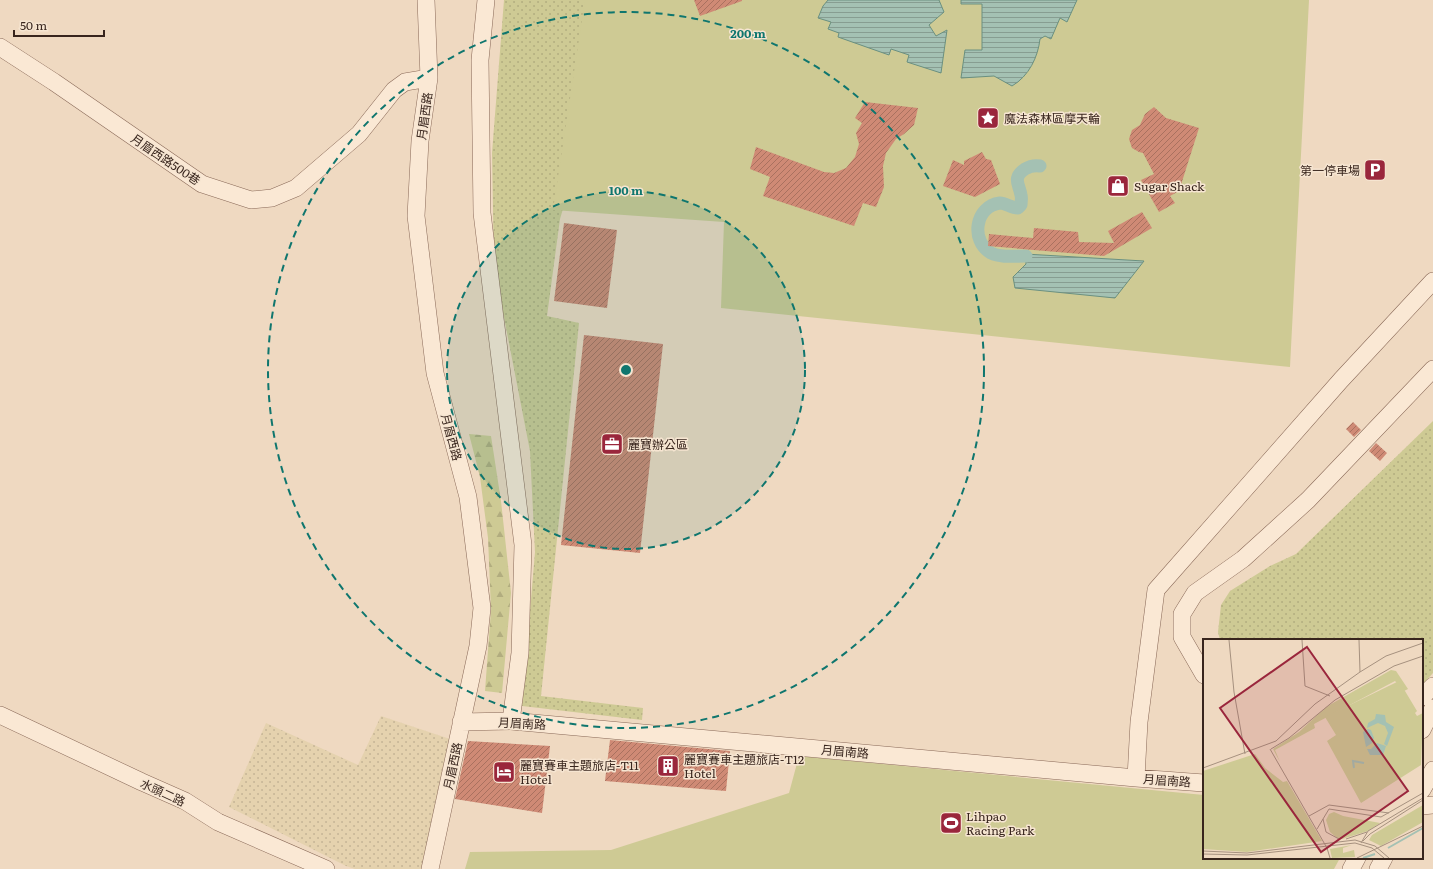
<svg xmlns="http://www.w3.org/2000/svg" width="1433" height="869" viewBox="0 0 1433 869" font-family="Literata,'Noto Sans TC',serif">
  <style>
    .farmland { fill: url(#farmland-dots) }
    .grass { fill: url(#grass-dots) }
    .forest { fill: url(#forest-firs) }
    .park { fill: #ceca94 }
    .water { fill: url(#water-rules); stroke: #6a9080 }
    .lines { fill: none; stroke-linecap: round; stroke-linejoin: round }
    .canal { stroke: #a4c1b3; stroke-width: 13 }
    .building { fill: url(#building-hatch) }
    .minor-casing { stroke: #896958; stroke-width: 18 }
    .minor { stroke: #fae8d4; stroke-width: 17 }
    .ring { fill: none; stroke: #0f766e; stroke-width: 2; stroke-dasharray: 7 5 }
    .labels { text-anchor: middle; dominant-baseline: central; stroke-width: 3; stroke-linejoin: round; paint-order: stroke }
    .street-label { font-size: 12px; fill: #38251d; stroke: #f6e5d1 }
    .poi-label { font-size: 12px; fill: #38251d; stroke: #f6e5d1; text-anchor: start }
    .inset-river { fill: none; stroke: #a4c1b3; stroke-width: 2 }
    .inset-road { fill: none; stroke: #a6917f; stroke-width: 1 }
    .view { fill: #9a263c; fill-opacity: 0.15; stroke: #9a263c; stroke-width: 2 }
    .inset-edge { fill: none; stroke: #38251d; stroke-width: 2 }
    .centre { fill: #0f766e; stroke: #f6e5d1; stroke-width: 2 }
    .ring-label { font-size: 12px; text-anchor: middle; font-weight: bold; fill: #0f766e; stroke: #f6e5d1; stroke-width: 3; stroke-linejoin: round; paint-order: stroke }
  </style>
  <defs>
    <pattern id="farmland-dots" width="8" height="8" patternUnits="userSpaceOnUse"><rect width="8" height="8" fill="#e5d2ae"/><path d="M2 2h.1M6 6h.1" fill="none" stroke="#c5b495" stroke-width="1.8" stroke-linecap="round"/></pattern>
    <pattern id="grass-dots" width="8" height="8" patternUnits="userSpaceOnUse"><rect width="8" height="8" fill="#ceca94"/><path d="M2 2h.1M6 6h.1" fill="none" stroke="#b2ad7f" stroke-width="1.8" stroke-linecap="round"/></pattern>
    <pattern id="forest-firs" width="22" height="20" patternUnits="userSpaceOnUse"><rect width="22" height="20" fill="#ceca94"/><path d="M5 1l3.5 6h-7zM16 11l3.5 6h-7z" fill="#b2ad7f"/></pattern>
    <pattern id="water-rules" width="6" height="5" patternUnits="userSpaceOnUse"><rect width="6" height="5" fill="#a4c1b3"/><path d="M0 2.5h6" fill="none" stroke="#879d91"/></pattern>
    <pattern id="building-hatch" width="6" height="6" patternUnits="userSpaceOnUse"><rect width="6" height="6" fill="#cf8a75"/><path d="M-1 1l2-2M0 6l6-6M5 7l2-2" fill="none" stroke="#a9715f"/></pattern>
  </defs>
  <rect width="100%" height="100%" fill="#efd9c1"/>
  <!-- farmland -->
  <path class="farmland" d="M381 716 453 740 423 869H355L346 866 229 807 266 723 358 765Z"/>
  <!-- grass -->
  <path class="grass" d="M504 0H588L570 185 560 219 547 316 579 323 541 696 643 708 642 720 522 706 535 552 530 451 494 266 492 153Z
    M1433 421V673L1422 685V640H1220L1218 632 1221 605 1230 591 1270 566 1296 554Z"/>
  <!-- forest -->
  <path class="forest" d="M469 434 491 436 501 501 511 593 502 693 485 691 491 610 488 538 480 477Z"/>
  <!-- park -->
  <path class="park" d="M585 0H1309L1290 367 721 308 724 222 553 210Z
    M799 756 1204 795V858H1340L1334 869H465L470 852 611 850 789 793Z"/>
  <!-- water -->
  <path class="water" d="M828 0H939L944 12 929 25 936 36 947 30 941 73 907 62 909 55 891 49 889 55 838 37 839 33 828 29 831 22 818 18 823 6Z
    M961 0H1077L1067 22 1060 18 1051 39 1045 36 1040 39C1038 57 1029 76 1012 86L994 76 961 78 965 50H982V4H961Z
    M1025 254 1144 261 1115 298 1015 288 1013 277 1026 264Z"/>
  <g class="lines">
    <!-- canal -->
    <path class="canal" d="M1026 256C1015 256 1001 258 991 253 970 241 975 206 1000 203 1006 203 1011 208 1018 208L1021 205C1021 202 1022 198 1021 195 1019 184 1012 178 1025 169 1030 166 1034 165 1040 166"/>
  </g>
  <!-- building -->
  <path class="building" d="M694 0H742V1L700 16Z
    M865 102 918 108 914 125 904 134 896 139 886 153 883 166 884 187 876 207 863 203 854 226 763 196 770 177 750 169 756 147 824 172 834 173 846 168 855 157 859 144 856 133 862 123 855 118Z
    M1154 107 1166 118 1199 128 1179 191 1170 196 1175 203 1159 212 1141 180 1154 174 1143 153 1139 152 1132 148 1129 139 1132 130 1140 125 1145 114Z
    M982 152 986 159 991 160 1000 184 975 197 943 186 953 160 964 165V161Z
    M1142 212 1152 228 1104 256 988 246 989 234 1033 238 1034 228 1078 232 1079 242 1114 243 1108 231Z
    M564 223 617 230 607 308 554 301Z
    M584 335 663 344 640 553 561 545Z
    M1353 422 1361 430 1354 437 1346 429Z
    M1376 443 1387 453 1380 461 1369 451Z
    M610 740 730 751 726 791 605 781Z
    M468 741 550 746 542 813 455 799Z"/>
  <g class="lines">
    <!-- minor casing -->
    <g class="minor-casing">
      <path id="minor" d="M426 0 429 78 420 141 416 216 435 373 468 497 482 608 478 646 430 869
        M486 0 480 60 482 213 523 545 520 653 511 721
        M0 47 54 82 202 184 251 200 272 198 296 188 359 134 394 90 405 82 429 78
        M1204 675 1182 637V614L1195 593 1243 559 1308 500 1433 369
        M1422 697 1433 686
        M0 715 142 782 185 801 218 822 326 869
        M461 722 511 721 1136 778 1204 783
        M1422 730 1433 708
        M1136 778 1139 722 1156 590 1341 380 1433 281
        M1422 790 1433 770
        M1422 806 1433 805
        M1351 869 1357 858
        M1378 869 1384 858"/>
    </g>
    <!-- minor -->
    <use href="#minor" class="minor"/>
  </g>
  <!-- distance rings -->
  <circle cx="626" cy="370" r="179" fill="#0f766e" fill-opacity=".12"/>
  <g class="ring">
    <circle cx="626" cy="370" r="179"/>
    <circle cx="626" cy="370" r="358"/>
  </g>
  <!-- icons -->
  <defs>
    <g id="sight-square" transform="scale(1.15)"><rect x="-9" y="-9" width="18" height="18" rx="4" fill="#9a263c" stroke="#f6e5d1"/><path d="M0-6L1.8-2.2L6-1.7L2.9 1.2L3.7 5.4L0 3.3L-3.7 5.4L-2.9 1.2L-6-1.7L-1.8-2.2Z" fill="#fff"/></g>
    <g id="parking-square" transform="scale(1.15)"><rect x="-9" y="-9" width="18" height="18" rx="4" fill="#9a263c" stroke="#f6e5d1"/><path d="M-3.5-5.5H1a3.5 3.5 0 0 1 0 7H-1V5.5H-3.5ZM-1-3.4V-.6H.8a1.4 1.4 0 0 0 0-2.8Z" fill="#fff"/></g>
    <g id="shop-square" transform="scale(1.15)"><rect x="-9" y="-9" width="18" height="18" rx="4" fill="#9a263c" stroke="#f6e5d1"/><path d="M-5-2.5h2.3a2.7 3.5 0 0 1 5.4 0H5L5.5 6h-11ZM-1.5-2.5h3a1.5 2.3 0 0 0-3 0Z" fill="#fff"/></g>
    <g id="office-square" transform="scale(1.15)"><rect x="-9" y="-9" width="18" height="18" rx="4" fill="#9a263c" stroke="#f6e5d1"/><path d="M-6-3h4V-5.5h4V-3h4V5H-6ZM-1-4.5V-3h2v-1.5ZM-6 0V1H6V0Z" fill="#fff"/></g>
    <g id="building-square" transform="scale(1.15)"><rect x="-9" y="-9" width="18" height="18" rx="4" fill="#9a263c" stroke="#f6e5d1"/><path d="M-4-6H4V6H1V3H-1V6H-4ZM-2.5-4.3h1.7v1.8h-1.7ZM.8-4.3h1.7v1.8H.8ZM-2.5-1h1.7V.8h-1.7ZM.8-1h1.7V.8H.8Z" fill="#fff"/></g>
    <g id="hotel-square" transform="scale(1.15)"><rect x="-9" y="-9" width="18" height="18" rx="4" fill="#9a263c" stroke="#f6e5d1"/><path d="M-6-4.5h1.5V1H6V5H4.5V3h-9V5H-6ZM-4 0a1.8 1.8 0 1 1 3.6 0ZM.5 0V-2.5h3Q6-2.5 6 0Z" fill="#fff"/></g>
    <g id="stadium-square" transform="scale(1.15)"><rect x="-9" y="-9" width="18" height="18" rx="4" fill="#9a263c" stroke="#f6e5d1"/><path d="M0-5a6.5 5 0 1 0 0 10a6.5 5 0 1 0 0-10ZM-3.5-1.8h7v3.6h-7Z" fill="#fff"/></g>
  </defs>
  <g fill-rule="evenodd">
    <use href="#sight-square" x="988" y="118"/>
    <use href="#parking-square" x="1375" y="170"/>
    <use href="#shop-square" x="1118" y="186"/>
    <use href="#office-square" x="612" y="444"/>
    <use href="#building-square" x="668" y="766"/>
    <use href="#hotel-square" x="504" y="772"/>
    <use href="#stadium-square" x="951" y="823"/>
  </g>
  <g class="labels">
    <!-- street labels -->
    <g class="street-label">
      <text transform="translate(424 116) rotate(-82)">月眉西路</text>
      <text transform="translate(166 159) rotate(34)">月眉西路500巷</text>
      <text transform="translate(452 437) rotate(75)">月眉西路</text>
      <text transform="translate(522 723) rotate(3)">月眉南路</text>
      <text transform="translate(845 751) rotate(5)">月眉南路</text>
      <text transform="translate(452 766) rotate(-78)">月眉西路</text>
      <text transform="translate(1167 780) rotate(4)">月眉南路</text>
      <text transform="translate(163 792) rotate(25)">水頭二路</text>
    </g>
    <!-- poi labels -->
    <g class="poi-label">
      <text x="1004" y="118">魔法森林區摩天輪</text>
      <text x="1360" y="170" text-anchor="end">第一停車場</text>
      <text x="1134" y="186">Sugar Shack</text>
      <text x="628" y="444">麗寶辦公區</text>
      <text x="684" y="759">麗寶賽車主題旅店-T12<tspan x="684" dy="14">Hotel</tspan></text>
      <text x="520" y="765">麗寶賽車主題旅店-T11<tspan x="520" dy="14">Hotel</tspan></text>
      <text x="966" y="816">Lihpao<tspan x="966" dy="14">Racing Park</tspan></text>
    </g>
  </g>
  <!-- overview -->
  <g transform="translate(1203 639)">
    <rect width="220" height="220" fill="#efd9c1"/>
    <path d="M188 31 193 32 205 50 201 52 192 42 111 85 112 89 72 111 77 123 70 110 96 93 123 68ZM131 173 140 177 177 184 165 192 139 200 134 199 127 193 123 181 126 175Z" fill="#ceca94"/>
    <path d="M220 166V183L178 207 166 201 169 196ZM149 206 140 209V214L151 211 152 218 129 219 127 210Z" fill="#ceca94"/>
    <path d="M196 42 214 72 212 74 214 77 220 74 218 126 158 164 124 102 133 96 122 78ZM52 115 62 129 80 143 84 142 119 202 44 213 0 210V132Z" fill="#ceca94"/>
    <path d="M173 75 182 76 183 83 191 88 184 107 181 105 185 94 182 87 175 84 164 89 165 84 172 80ZM165 90 168 91 171 99 169 104 163 108 160 93ZM174 104 183 107 180 116H167L164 110H168Z" fill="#a4c1b3"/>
    <path class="inset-river" d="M151 129 150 122 161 124M185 209 220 189M160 219 172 215"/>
    <path class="inset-road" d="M26 1 31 53 42 115M99 1 102 47 127 57M156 1 157 33M67 110 124 209 127 219M68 110 86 99 132 61 191 27 220 17M0 129 73 102 112 65 157 33 183 17 220 4M106 177 126 166 186 174M120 180 123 193 136 200M114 190 126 170 178 178 220 154M143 200 164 193M160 202 167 195 220 161M158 204 165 192 220 159M0 212 44 214 152 201 172 207 186 219M0 215 44 216 152 204 169 209 181 219M154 219 220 187"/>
    <path class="view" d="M104 8 205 152 118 213 17 69Z"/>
    <rect width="220" height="220" class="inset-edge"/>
  </g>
  <circle cx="626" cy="370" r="6" class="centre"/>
  <g class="ring-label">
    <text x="748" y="38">200 m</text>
    <text x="626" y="195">100 m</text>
  </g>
  <!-- scale -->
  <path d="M14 30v6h90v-6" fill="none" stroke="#38251d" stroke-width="2"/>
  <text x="20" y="30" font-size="12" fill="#38251d" stroke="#f6e5d1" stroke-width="3" paint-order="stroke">50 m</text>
</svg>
